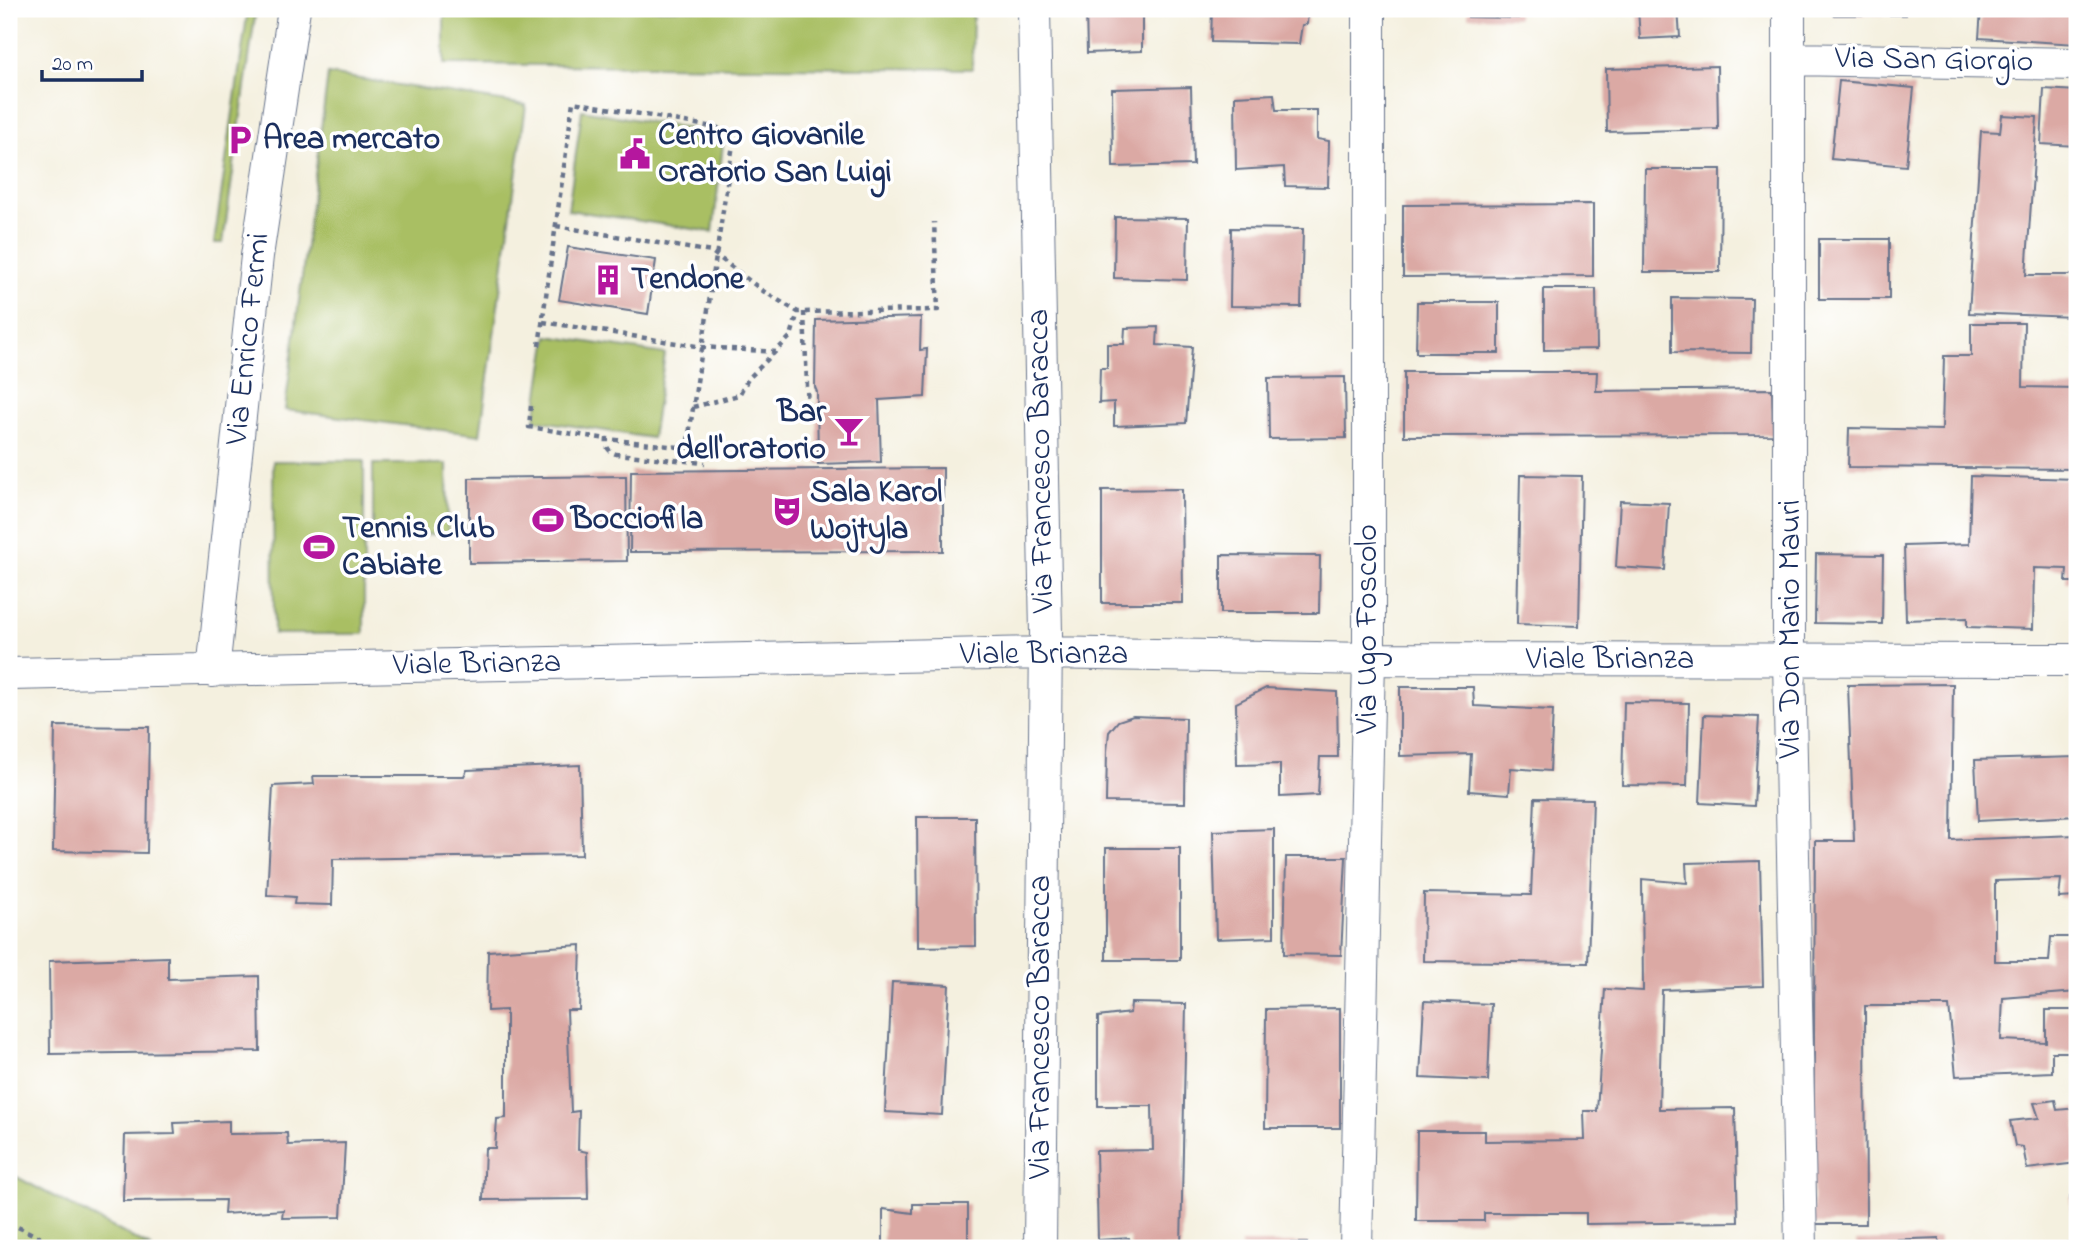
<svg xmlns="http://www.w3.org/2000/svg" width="2086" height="1257" viewBox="0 0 2086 1257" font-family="'Indie Flower',sans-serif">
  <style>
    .green { fill: #a9bf64; stroke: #627761; stroke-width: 2 }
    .building { fill: #dba9a4 }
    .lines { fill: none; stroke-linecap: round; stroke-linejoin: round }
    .minor-casing { stroke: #67738b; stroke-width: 34 }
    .path { stroke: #67738b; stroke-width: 4.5; stroke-dasharray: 5 5; stroke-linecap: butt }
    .minor { stroke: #fff; stroke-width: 32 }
    .labels { text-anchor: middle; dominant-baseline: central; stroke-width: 7; stroke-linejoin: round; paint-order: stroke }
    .street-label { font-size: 32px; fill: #1b2f5e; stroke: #fff }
    .poi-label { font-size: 32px; font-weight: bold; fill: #1b2f5e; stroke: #fff; text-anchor: start }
  </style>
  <rect width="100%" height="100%" fill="#fff"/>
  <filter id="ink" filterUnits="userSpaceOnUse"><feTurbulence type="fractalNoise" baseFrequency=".0143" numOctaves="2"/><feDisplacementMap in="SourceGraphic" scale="14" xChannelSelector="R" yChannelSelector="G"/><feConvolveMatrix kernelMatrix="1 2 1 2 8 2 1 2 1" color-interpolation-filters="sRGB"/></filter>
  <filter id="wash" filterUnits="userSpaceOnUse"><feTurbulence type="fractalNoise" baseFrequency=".00686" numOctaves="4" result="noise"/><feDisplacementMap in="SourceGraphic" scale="28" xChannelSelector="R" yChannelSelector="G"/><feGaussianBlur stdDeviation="1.57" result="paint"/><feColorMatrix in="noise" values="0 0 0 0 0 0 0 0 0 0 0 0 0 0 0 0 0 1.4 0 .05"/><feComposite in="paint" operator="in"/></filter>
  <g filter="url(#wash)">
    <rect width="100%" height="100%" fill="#f4f0df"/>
    <!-- green -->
    <path class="green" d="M248 9H256L223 243H214Z
      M444 9H973L972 69 444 64Z
      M328 74 526 105 480 435 285 410Z
      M582 110 724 135 713 232 568 210Z
      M548 336 665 354 652 438 535 420Z
      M273 461H364V634H274Z
      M373 464H447L448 534 373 535Z
      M9 1173 152 1248H9Z"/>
    <g id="blocks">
      <!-- building -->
      <path class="building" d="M1086 9H1142V51L1087 53Z
        M1212 9H1308L1307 24 1302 25 1299 44 1211 42Z
        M1468 9H1518V18L1468 17Z
        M1638 9H1678L1680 37 1640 39Z
        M1833 9H1906V15H1833Z
        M1981 9H2077V44L1979 38Z
        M1717 66 1718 129 1607 132 1606 69Z
        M1839 81 1914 88 1906 166 1831 159Z
        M1191 87 1193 165 1113 167 1112 89Z
        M2044 89 2077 91V146L2041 144Z
        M1274 94 1276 110H1317V139L1329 141 1328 187 1285 186 1284 167 1236 170 1235 96Z
        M2002 115 2037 117 2026 275H2075L2073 317 1969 313 1981 131 2000 132Z
        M1645 169H1721L1720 272H1644Z
        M1593 204V276L1403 277V205Z
        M1115 217 1188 218 1187 280 1114 278Z
        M1231 228 1303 229 1301 307 1230 306Z
        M1819 239H1889V299H1819Z
        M568 247 656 260 648 314 559 300Z
        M1544 289H1596L1597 349 1544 350Z
        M1672 298 1752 299 1751 353 1672 352Z
        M1417 302H1499V353H1416Z
        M921 317 920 350 927 349 925 397 879 400 881 462 818 464 817 392 815 387 816 320Z
        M1971 323H2024L2023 387 2077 388V469L1848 467 1849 428 1942 430 1944 356H1971Z
        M1158 327 1157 345 1192 347 1186 423 1114 426V402L1099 403 1100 368H1107V344H1124L1125 328Z
        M1404 372H1597L1596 391 1772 389 1773 435 1404 436Z
        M1345 377 1346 438 1269 439 1268 378Z
        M943 468V551L630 552 631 471Z
        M1520 475 1582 476 1579 626 1517 624Z
        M626 476 627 561 469 563V478Z
        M1971 476 2077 479V582H2066L2067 569 2034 568 2033 629 1967 627V618L1906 620 1904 546 1969 544Z
        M1182 489 1183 603H1102V490Z
        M1620 501 1669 503 1665 570 1616 567Z
        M1816 554 1883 555 1882 624 1815 623Z
        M1221 555 1320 556 1319 613H1221Z
        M1953 684 1951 840 2077 835V897L2059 898 2061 879 1995 881V961H2049L2051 937H2077V992L2003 998 2001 1040 2046 1042V1010H2077V1052H2052V1072L1956 1076 1949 1006H1865L1866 1224H1813L1815 841H1854L1848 685Z
        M1400 687H1473L1474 706 1553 710 1550 771 1511 768 1509 794 1469 791 1471 754 1400 756Z
        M1266 688 1337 692 1338 757H1320L1318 795 1280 797V764L1237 765 1236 703Z
        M1624 702 1689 703 1687 786 1622 785Z
        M1704 715 1759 717 1754 806 1700 803Z
        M1133 716 1186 718 1185 803 1106 802 1107 751 1109 732 1118 721Z
        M55 726 149 727 147 853 53 851Z
        M2077 757V816L1978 821 1975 760Z
        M580 765 582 855 333 859 332 905 294 904 295 897 267 895 273 786 314 784 313 776H464L467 770Z
        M1535 798 1593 799 1588 963 1423 961 1424 893 1531 895Z
        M917 817H975L976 946 918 947Z
        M1274 829V937L1216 939 1213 831Z
        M1106 848H1180V960H1106Z
        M1286 857H1346L1341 955 1284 954Z
        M1760 861 1763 986 1662 990 1659 1109 1735 1108 1738 1222 1586 1224V1213H1484V1221H1416L1417 1131H1485V1141L1585 1140 1584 1111H1597L1605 989 1643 991 1642 879 1687 883 1686 863Z
        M581 945 579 1010H567L571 1112 579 1111 578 1150 587 1152 588 1199 483 1200 485 1148H495L497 1119 506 1118V1010L487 1011 488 951Z
        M168 957V979L259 976 260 1051 50 1054 49 961Z
        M892 982 949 985 942 1115 885 1112Z
        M1424 1001 1491 1004 1488 1081 1420 1078Z
        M1131 1003 1186 1004 1181 1248H1131L1129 1238 1098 1240 1096 1151 1153 1150 1152 1106H1098V1017L1130 1013Z
        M1340 1008V1128H1265L1266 1009Z
        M2055 1100 2057 1110 2077 1108V1163L2027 1169 2023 1147 2015 1146 2010 1121 2039 1118 2034 1103Z
        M229 1121V1134L287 1133 288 1145 345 1143 341 1217 282 1218 283 1210 224 1214 225 1200 123 1201 125 1135 175 1134 174 1123Z
        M2070 1196H2077V1214H2071Z
        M913 1204H968V1248H883V1209L913 1213Z
        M1939 1238V1248H1857L1856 1241Z
        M2077 1240V1248H2067L2066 1243Z
        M1241 1243H1307V1248H1241Z"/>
    </g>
  </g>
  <g filter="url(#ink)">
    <use href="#blocks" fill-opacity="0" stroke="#67738b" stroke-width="2"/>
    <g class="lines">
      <!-- minor casing -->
      <g class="minor-casing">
        <path id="minor" d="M1034 9 1046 634 1040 1248
          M1789 9V660L1801 1248
          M1790 59 2077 64
          M213 671 257 256 294 9
          M9 674 1044 653 1369 659 2077 660
          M1356 1248 1369 659V9"/>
      </g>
      <!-- path -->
      <path class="path" d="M556 226 712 252 763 291 798 312 938 310 934 222
        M804 312 808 411
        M543 322 702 347 777 352
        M539 346 573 102 735 131 687 448 607 439C606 448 608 451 616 454L705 463
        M531 406 529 427 607 439
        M693 407 739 395 748 379 791 336 798 312
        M9 1223 63 1248"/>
      <!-- minor -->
      <use href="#minor" class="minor"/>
    </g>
  </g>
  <!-- icons -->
  <defs>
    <g id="parking-bare" transform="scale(2.415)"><path d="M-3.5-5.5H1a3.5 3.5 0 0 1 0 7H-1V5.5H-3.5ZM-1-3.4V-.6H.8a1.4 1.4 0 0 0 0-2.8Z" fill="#b5179e" stroke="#fff" stroke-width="2.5" paint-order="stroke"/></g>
    <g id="civic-bare" transform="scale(2.415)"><path d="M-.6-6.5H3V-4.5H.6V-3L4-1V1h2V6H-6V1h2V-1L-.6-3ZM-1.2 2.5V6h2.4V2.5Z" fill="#b5179e" stroke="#fff" stroke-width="2.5" paint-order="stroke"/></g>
    <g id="building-bare" transform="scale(2.415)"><path d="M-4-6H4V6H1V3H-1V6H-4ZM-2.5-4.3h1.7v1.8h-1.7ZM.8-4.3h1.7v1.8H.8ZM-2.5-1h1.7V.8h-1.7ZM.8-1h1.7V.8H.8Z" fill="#b5179e" stroke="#fff" stroke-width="2.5" paint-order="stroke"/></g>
    <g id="bar-bare" transform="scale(2.415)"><path d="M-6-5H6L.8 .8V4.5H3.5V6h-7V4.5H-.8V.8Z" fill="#b5179e" stroke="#fff" stroke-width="2.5" paint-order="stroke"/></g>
    <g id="theatre-bare" transform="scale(2.415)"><path d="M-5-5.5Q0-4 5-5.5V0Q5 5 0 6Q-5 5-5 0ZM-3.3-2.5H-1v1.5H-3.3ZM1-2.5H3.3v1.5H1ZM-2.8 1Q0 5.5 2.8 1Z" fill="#b5179e" stroke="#fff" stroke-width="2.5" paint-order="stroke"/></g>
    <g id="stadium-bare" transform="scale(2.415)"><path d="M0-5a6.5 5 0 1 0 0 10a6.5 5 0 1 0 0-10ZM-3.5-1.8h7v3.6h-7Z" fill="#b5179e" stroke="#fff" stroke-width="2.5" paint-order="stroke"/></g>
  </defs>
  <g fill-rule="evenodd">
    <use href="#parking-bare" x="240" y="140"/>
    <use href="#civic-bare" x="635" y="154"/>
    <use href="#building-bare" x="608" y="280"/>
    <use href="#bar-bare" x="849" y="431"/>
    <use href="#theatre-bare" x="787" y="511"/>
    <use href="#stadium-bare" x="548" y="520"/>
    <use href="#stadium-bare" x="319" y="547"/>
  </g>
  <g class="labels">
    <!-- street labels -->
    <g class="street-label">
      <text transform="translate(1934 61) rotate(1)">Via San Giorgio</text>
      <text transform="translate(249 339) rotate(-84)">Via Enrico Fermi</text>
      <text transform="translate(1042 461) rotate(-91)">Via Francesco Baracca</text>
      <text transform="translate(1368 629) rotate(-90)">Via Ugo Foscolo</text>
      <text transform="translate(1791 629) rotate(-90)">Via Don Mario Mauri</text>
      <text x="1044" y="655">Viale Brianza</text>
      <text x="1610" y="660">Viale Brianza</text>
      <text transform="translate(477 665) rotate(-1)">Viale Brianza</text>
      <text transform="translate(1041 1027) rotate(-90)">Via Francesco Baracca</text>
    </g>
    <!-- poi labels -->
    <g class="poi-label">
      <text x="658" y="136">Centro Giovanile<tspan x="658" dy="37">Oratorio San Luigi</tspan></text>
      <text x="263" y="140">Area mercato</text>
      <text x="631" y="280">Tendone</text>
      <text x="826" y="413" text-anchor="end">Bar<tspan x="826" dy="37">dell'oratorio</tspan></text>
      <text x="810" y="493">Sala Karol<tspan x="810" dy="37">Wojtyla</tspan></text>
      <text x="571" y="520">Bocciofila</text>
      <text x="342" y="529">Tennis Club<tspan x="342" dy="37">Cabiate</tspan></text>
    </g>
  </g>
  <!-- margin -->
  <rect width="2086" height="1257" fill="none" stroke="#fff" stroke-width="35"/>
  <!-- scale -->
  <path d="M42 70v10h100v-10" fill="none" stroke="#1b2f5e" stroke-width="3.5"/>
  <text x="52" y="70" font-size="21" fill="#1b2f5e" stroke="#ffffff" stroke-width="5" paint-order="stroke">20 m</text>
</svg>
